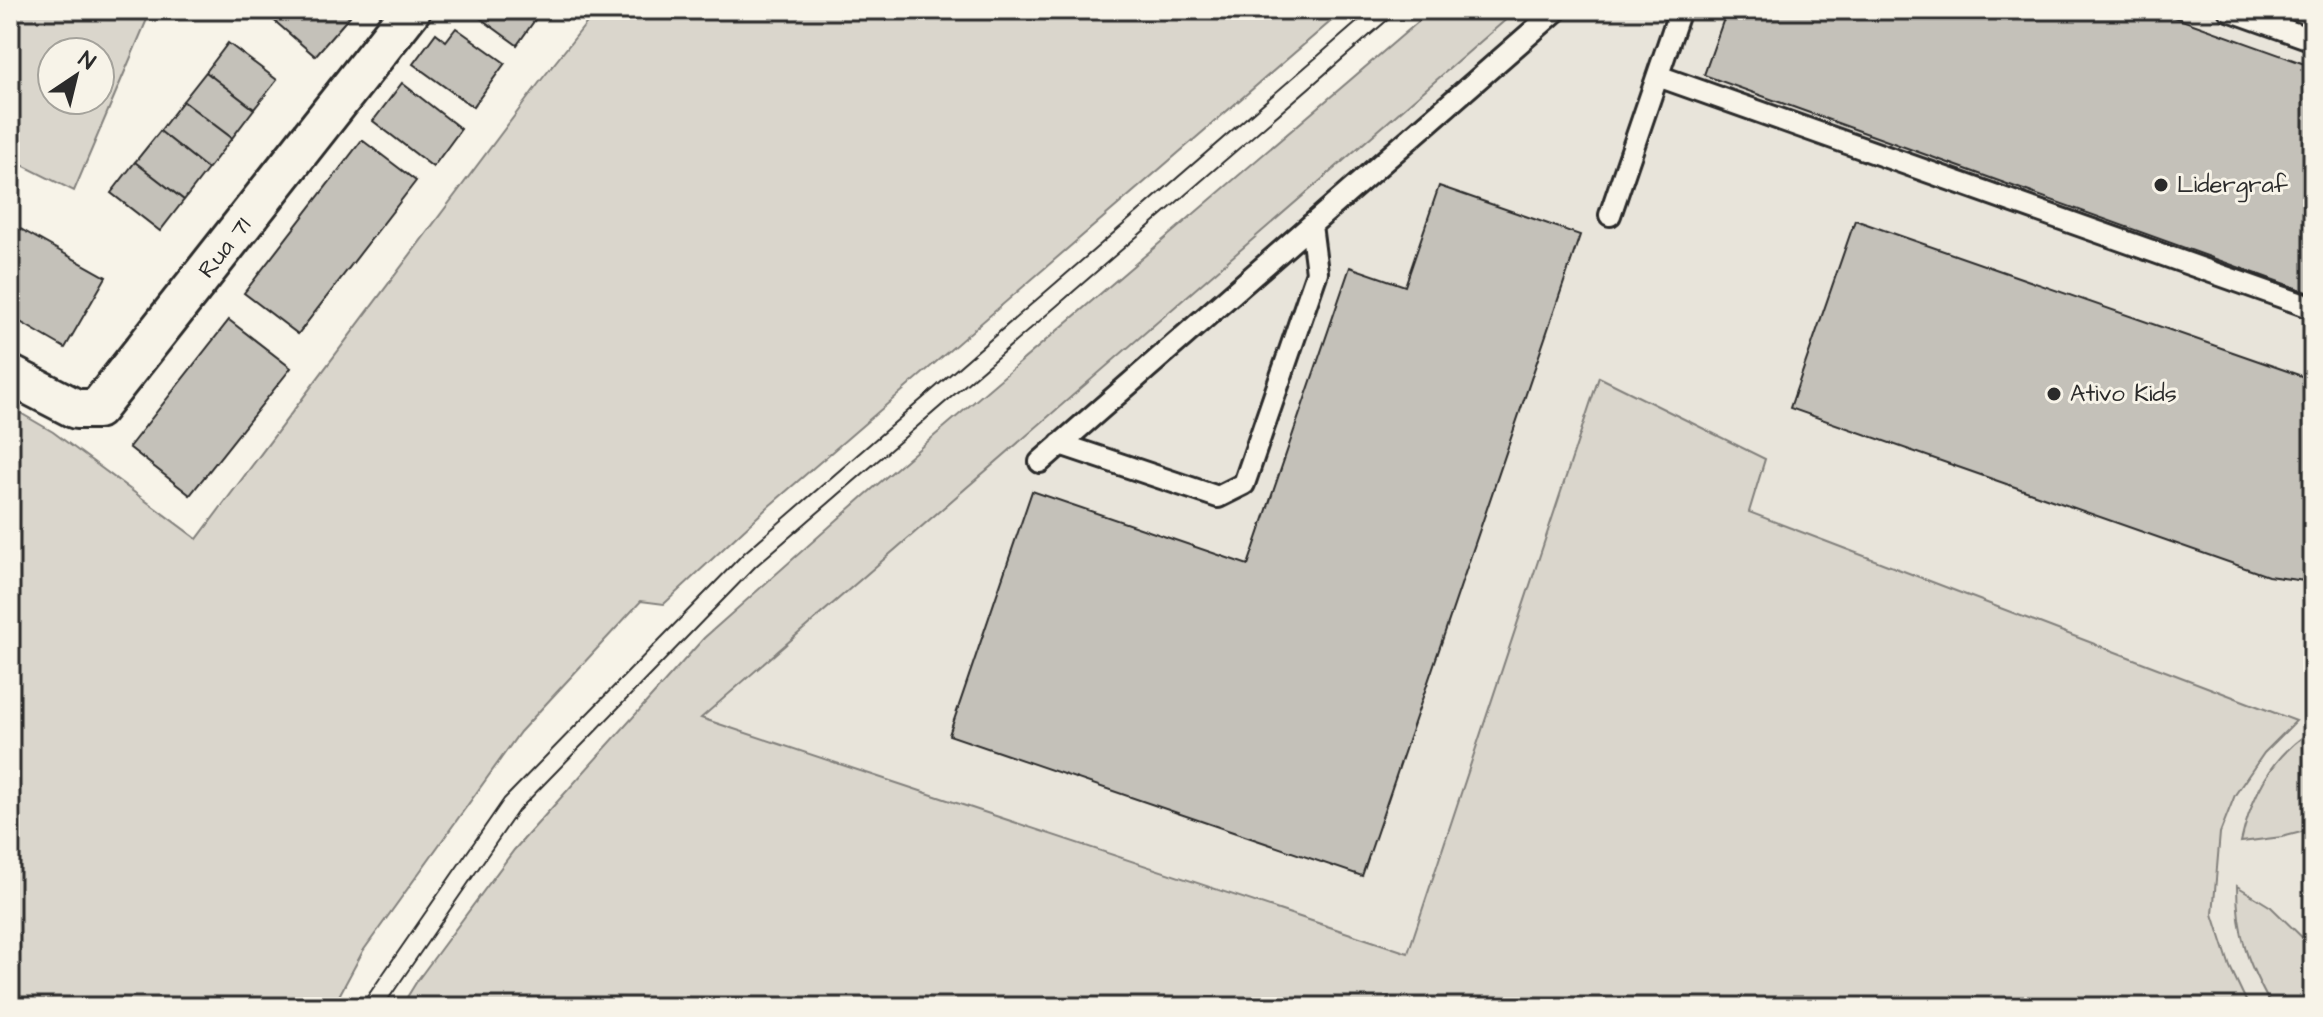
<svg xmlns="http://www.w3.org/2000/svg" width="2323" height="1017" viewBox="0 0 2323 1017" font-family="'Architects Daughter',sans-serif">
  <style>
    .built { fill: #e8e4da }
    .green { fill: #dad6cc; stroke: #82807c; stroke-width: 2; fill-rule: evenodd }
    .building { fill: #c4c1b9; stroke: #2b2b2b; stroke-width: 2 }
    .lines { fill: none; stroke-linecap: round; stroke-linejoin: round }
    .lane-casing { stroke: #2b2b2b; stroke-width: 26 }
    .street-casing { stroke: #2b2b2b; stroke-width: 44 }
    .lane { stroke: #f7f3e8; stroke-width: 20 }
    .street { stroke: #f7f3e8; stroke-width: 38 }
    .tram { stroke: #2b2b2b; stroke-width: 2 }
    .poi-dot { fill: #2b2b2b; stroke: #f7f3e8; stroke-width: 3 }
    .labels { text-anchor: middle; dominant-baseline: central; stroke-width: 6; stroke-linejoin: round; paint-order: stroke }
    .poi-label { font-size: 24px; fill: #2b2b2b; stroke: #f7f3e8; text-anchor: start }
    .street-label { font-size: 24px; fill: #2b2b2b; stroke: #f7f3e8 }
  </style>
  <rect width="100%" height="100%" fill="#f7f3e8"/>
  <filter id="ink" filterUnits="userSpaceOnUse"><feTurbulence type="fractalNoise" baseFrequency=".0125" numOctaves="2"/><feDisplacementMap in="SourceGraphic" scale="16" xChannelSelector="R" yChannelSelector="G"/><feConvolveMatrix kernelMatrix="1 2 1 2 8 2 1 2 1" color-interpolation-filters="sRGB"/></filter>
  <g filter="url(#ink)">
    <!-- built -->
    <path class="built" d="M1517 10H2286L2313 20V1007H2249L2230 967 2213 914 2220 833 2235 795 2264 753 2295 721 1748 511 1599 378 1393 995 659 753Z"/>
    <!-- green -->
    <path class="green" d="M10 10H151L74 191 10 159ZM100 52V100H52V52Z
      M597 10H1344L768 507 664 604 641 601 520 732 363 951 333 1007H10V407L53 432 197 539 542 79Z
      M1432 10H1517L701 718 1408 953 1599 377 1765 459 1749 512 2296 721 2264 753 2235 795 2220 833 2213 914 2230 967 2249 1007H401L417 981 514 850 704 638 864 496Z
      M2313 730V829L2282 837 2241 842C2251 797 2272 755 2313 730Z
      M2237 886 2271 907 2313 948V1007H2272C2248 964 2237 936 2237 886Z"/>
    <!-- building -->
    <path class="building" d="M262 10H343L350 16 315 56Z
      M469 10H542L517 45Z
      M1727 10H2154L2313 67V294L1704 75Z
      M456 28 505 63 473 107 413 64 436 33 446 41Z
      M228 43 277 80 254 109 206 72Z
      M206 72 254 109 232 138 183 101Z
      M402 83 461 129 433 167 373 121Z
      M183 101 232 138 208 169 160 131Z
      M160 131 208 169 184 200 135 162Z
      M362 140 416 181 298 334 244 293Z
      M135 162 184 200 160 231 111 193Z
      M1439 186 1580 235 1362 876 949 735 1032 491 1248 565 1350 267 1405 286Z
      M1855 220 2313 380V582L2268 576 1790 408Z
      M10 223 106 277 65 348 10 316Z
      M229 320 291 368 190 495 129 447Z"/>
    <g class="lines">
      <!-- lane casing -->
      <g class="lane-casing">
        <path id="lane" d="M2229 10 2313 40
          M1658 76 2313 308
          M1610 215 1680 10
          M1060 444 1218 497 1244 484 1317 272 1311 225
          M1040 462 1557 10"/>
      </g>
      <!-- street casing -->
      <g class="street-casing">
        <path id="street" d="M10 375 76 409H97L411 10"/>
      </g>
      <!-- lane -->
      <use href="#lane" class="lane"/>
      <!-- street -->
      <use href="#street" class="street"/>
      <!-- tram -->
      <path class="tram" d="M360 1007 504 799 744 553 1371 10
        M383 1007 518 811 756 566 1399 10"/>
    </g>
  </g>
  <!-- markers -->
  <g class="poi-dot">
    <circle cx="2161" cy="185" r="8"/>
    <circle cx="2054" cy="394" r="8"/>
  </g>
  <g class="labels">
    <!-- poi labels -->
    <g class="poi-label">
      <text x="2177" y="185">Lidergraf</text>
      <text x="2070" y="394">Ativo Kids</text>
    </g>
    <!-- street labels -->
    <g class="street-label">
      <text transform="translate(225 248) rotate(-52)">Rua 71</text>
    </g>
  </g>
  <!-- margin -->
  <rect width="2323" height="1017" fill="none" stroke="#f7f3e8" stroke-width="40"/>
  <rect x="20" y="20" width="2283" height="977" fill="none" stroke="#2b2b2b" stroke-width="3" filter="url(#ink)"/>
  <!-- north arrow -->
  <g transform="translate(76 76) rotate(35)"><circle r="38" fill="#f7f3e8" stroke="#a5a39c" stroke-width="2"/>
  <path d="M0-6L14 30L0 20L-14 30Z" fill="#2b2b2b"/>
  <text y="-12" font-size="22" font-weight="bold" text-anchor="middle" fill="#2b2b2b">N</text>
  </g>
</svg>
